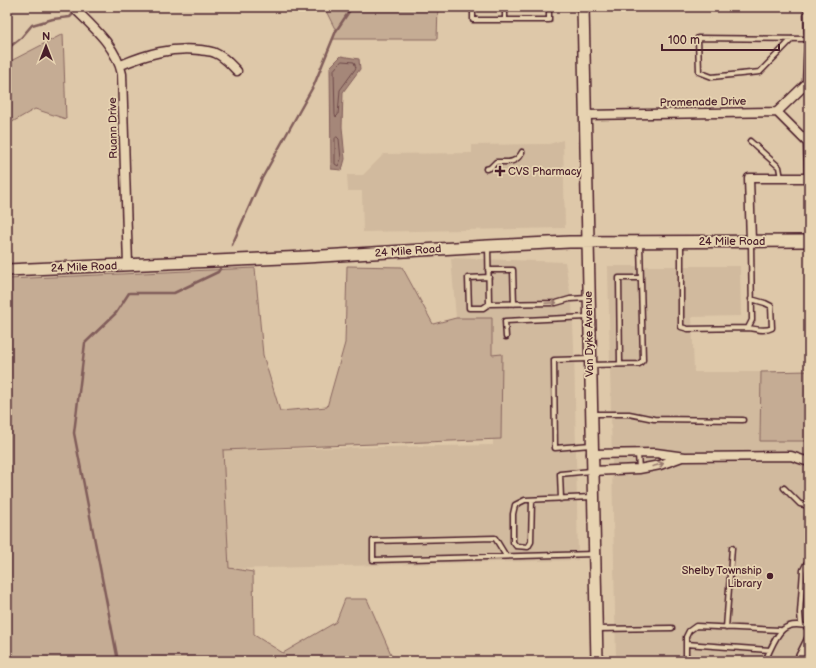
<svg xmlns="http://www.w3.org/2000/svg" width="816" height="668" viewBox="0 0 816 668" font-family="'Balsamiq Sans',sans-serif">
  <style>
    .built { fill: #d1ba9e }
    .green { fill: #c5ac94; stroke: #886660 }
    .water { fill: #a58779; stroke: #815d5a }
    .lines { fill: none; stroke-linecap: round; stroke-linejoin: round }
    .shore { stroke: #6e494a; stroke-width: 1 }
    .stream { stroke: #815d5a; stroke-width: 2.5 }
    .lane-casing { stroke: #4a1f2b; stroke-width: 7 }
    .street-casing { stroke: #4a1f2b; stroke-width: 11 }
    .secondary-casing { stroke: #4a1f2b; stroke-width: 14 }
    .lane { stroke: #e7d3b1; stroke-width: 4 }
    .street { stroke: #e7d3b1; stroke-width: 8 }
    .secondary { stroke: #e7d3b1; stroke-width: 11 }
    .oneway { stroke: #98796e }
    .poi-dot { fill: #4a1f2b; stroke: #e7d3b1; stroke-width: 1.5 }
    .labels { text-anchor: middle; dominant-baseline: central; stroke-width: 3.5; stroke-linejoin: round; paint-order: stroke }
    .street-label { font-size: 11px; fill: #4a1f2b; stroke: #e7d3b1 }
    .poi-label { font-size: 11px; fill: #4a1f2b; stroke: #e7d3b1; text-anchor: start }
  </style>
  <rect width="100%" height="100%" fill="#dec8a9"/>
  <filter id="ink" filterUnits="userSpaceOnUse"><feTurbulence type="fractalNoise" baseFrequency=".025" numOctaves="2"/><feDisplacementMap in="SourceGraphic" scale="8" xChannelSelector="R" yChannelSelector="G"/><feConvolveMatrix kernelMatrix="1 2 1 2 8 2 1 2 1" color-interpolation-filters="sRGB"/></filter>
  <g filter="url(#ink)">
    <!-- built -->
    <path class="built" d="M563 140 565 228 363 232 362 191H348L347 175H363L384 154 472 153V145L549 144Z
      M451 258 565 262 572 303 574 346 578 560 229 569 223 450 493 445 492 318H456Z
      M608 266H740L741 316 692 317 694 372H761L760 441H807L809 439V661H616Z"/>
    <!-- green -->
    <path class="green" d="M324 7H438L437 39H333L336 31Z
      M63 34 66 119 35 109 7 125V63Z
      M347 266 402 267 433 324 456 318H492V355L502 354 501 439 223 450 229 568 253 572 254 635 283 653 336 622 345 599H367L394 661H7V279L255 268 263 355 280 411 327 407 345 343Z
      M809 371V439L807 441H760L761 372Z"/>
    <!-- water -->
    <path class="water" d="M341 56 359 59 360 69 343 92 342 127 345 159 342 170 331 169 330 67Z"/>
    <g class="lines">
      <!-- shore -->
      <path class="shore" d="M342 61 354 62 356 68 340 90 338 115 336 117 335 115 334 70Z
        M337 137 339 139 341 159 339 164 338 166 335 164V139Z"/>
      <!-- stream -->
      <path class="stream" d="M7 49 21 38 32 25 53 19 70 17 72 15
        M232 245 261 180 314 85 336 31 352 7
        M118 661 74 433 85 343 116 313 129 293H174L218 272 220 269"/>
      <!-- lane casing -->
      <g class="lane-casing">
        <path id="lane" d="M473 7V20H549V7
          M505 7V20
          M792 39 760 72 712 77 699 72 698 38 809 39
          M750 141 779 167 781 178
          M486 169 490 168 496 162C507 162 516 164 522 152
          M681 242V327L688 329 748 328 752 320 751 243
          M488 246 489 304 556 303 570 299 588 298
          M488 270H513L514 304
          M489 277 468 278 469 308H483L489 304
          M748 328C756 329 765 332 772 328L771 306 765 303 751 299
          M506 337 505 321 587 317
          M589 359 554 360 555 448 591 445
          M620 364 619 278H641
          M590 365 639 364 643 360 640 243
          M591 414H629L654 419 743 420
          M638 454 639 469
          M784 488 800 504 809 506
          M561 499 560 474 591 471
          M532 500 531 542 528 547 516 546 513 542V514L515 505 525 500 592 497
          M506 556 495 538 373 541V560L594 554
          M801 624 800 613 803 570 806 564 809 562
          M726 628 732 548
          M596 629 672 628
          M686 644 770 650
          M686 661V637L689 631 696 626 780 630
          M765 661C776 639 779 618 809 627"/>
      </g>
      <!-- street casing -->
      <g class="street-casing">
        <path id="street" d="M73 7C92 26 116 46 122 74L128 265
          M808 7 809 33
          M121 65C147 54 171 47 200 50 205 51 211 51 215 53 225 57 230 64 237 71
          M807 83 809 41
          M777 112 808 143 809 142
          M585 115 777 112 807 83 809 86
          M808 143 809 176
          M751 241 749 178H809
          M591 454 656 453 685 457 791 456 809 462
          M592 471 639 469 660 465 682 457
          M798 661 809 639"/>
      </g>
      <!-- secondary casing -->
      <g class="secondary-casing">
        <path id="secondary" d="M583 7C587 225 591 443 597 661
          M7 270 306 257 488 246 569 242 809 241"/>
      </g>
      <!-- lane -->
      <use href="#lane" class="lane"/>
      <!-- street -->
      <use href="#street" class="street"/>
      <!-- secondary -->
      <use href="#secondary" class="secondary"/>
    </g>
    <!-- one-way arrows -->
    <defs><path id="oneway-shaft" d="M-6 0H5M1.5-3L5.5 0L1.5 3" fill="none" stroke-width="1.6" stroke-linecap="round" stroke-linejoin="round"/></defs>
    <g class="oneway">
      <use href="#oneway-shaft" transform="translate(551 303) rotate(-3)"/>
      <use href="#oneway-shaft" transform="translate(658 465) rotate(-15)"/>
    </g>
  </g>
  <!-- markers -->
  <g class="poi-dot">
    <path d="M498 165h4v4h4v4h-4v4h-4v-4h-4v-4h4z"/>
    <circle cx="770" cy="576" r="4"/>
  </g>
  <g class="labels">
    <!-- street labels -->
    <g class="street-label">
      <text transform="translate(703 102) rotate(-1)">Promenade Drive</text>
      <text transform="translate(113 128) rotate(-91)">Ruann Drive</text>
      <text x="732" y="241">24 Mile Road</text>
      <text transform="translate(408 251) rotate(-4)">24 Mile Road</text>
      <text transform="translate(84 267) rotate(-2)">24 Mile Road</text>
      <text transform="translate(589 334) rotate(-91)">Van Dyke Avenue</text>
    </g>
    <!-- poi labels -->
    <g class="poi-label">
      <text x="508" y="171">CVS Pharmacy</text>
      <text x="762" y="570" text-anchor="end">Shelby Township<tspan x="762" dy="13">Library</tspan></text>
    </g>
  </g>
  <!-- margin -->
  <rect width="816" height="668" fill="none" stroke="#e7d3b1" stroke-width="24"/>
  <rect x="12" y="12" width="792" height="644" fill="none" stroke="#4a1f2b" stroke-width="1.5" filter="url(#ink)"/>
  <!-- north arrow -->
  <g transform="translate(46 46)" stroke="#e7d3b1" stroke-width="3" paint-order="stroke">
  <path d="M0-3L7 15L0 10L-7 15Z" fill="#4a1f2b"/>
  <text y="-6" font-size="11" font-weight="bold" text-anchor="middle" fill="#4a1f2b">N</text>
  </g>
  <!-- scale -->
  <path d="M662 44v6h117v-6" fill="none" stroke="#4a1f2b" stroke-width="2"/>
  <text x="668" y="44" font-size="12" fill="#4a1f2b" stroke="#e7d3b1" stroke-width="3" paint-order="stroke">100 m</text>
</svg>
